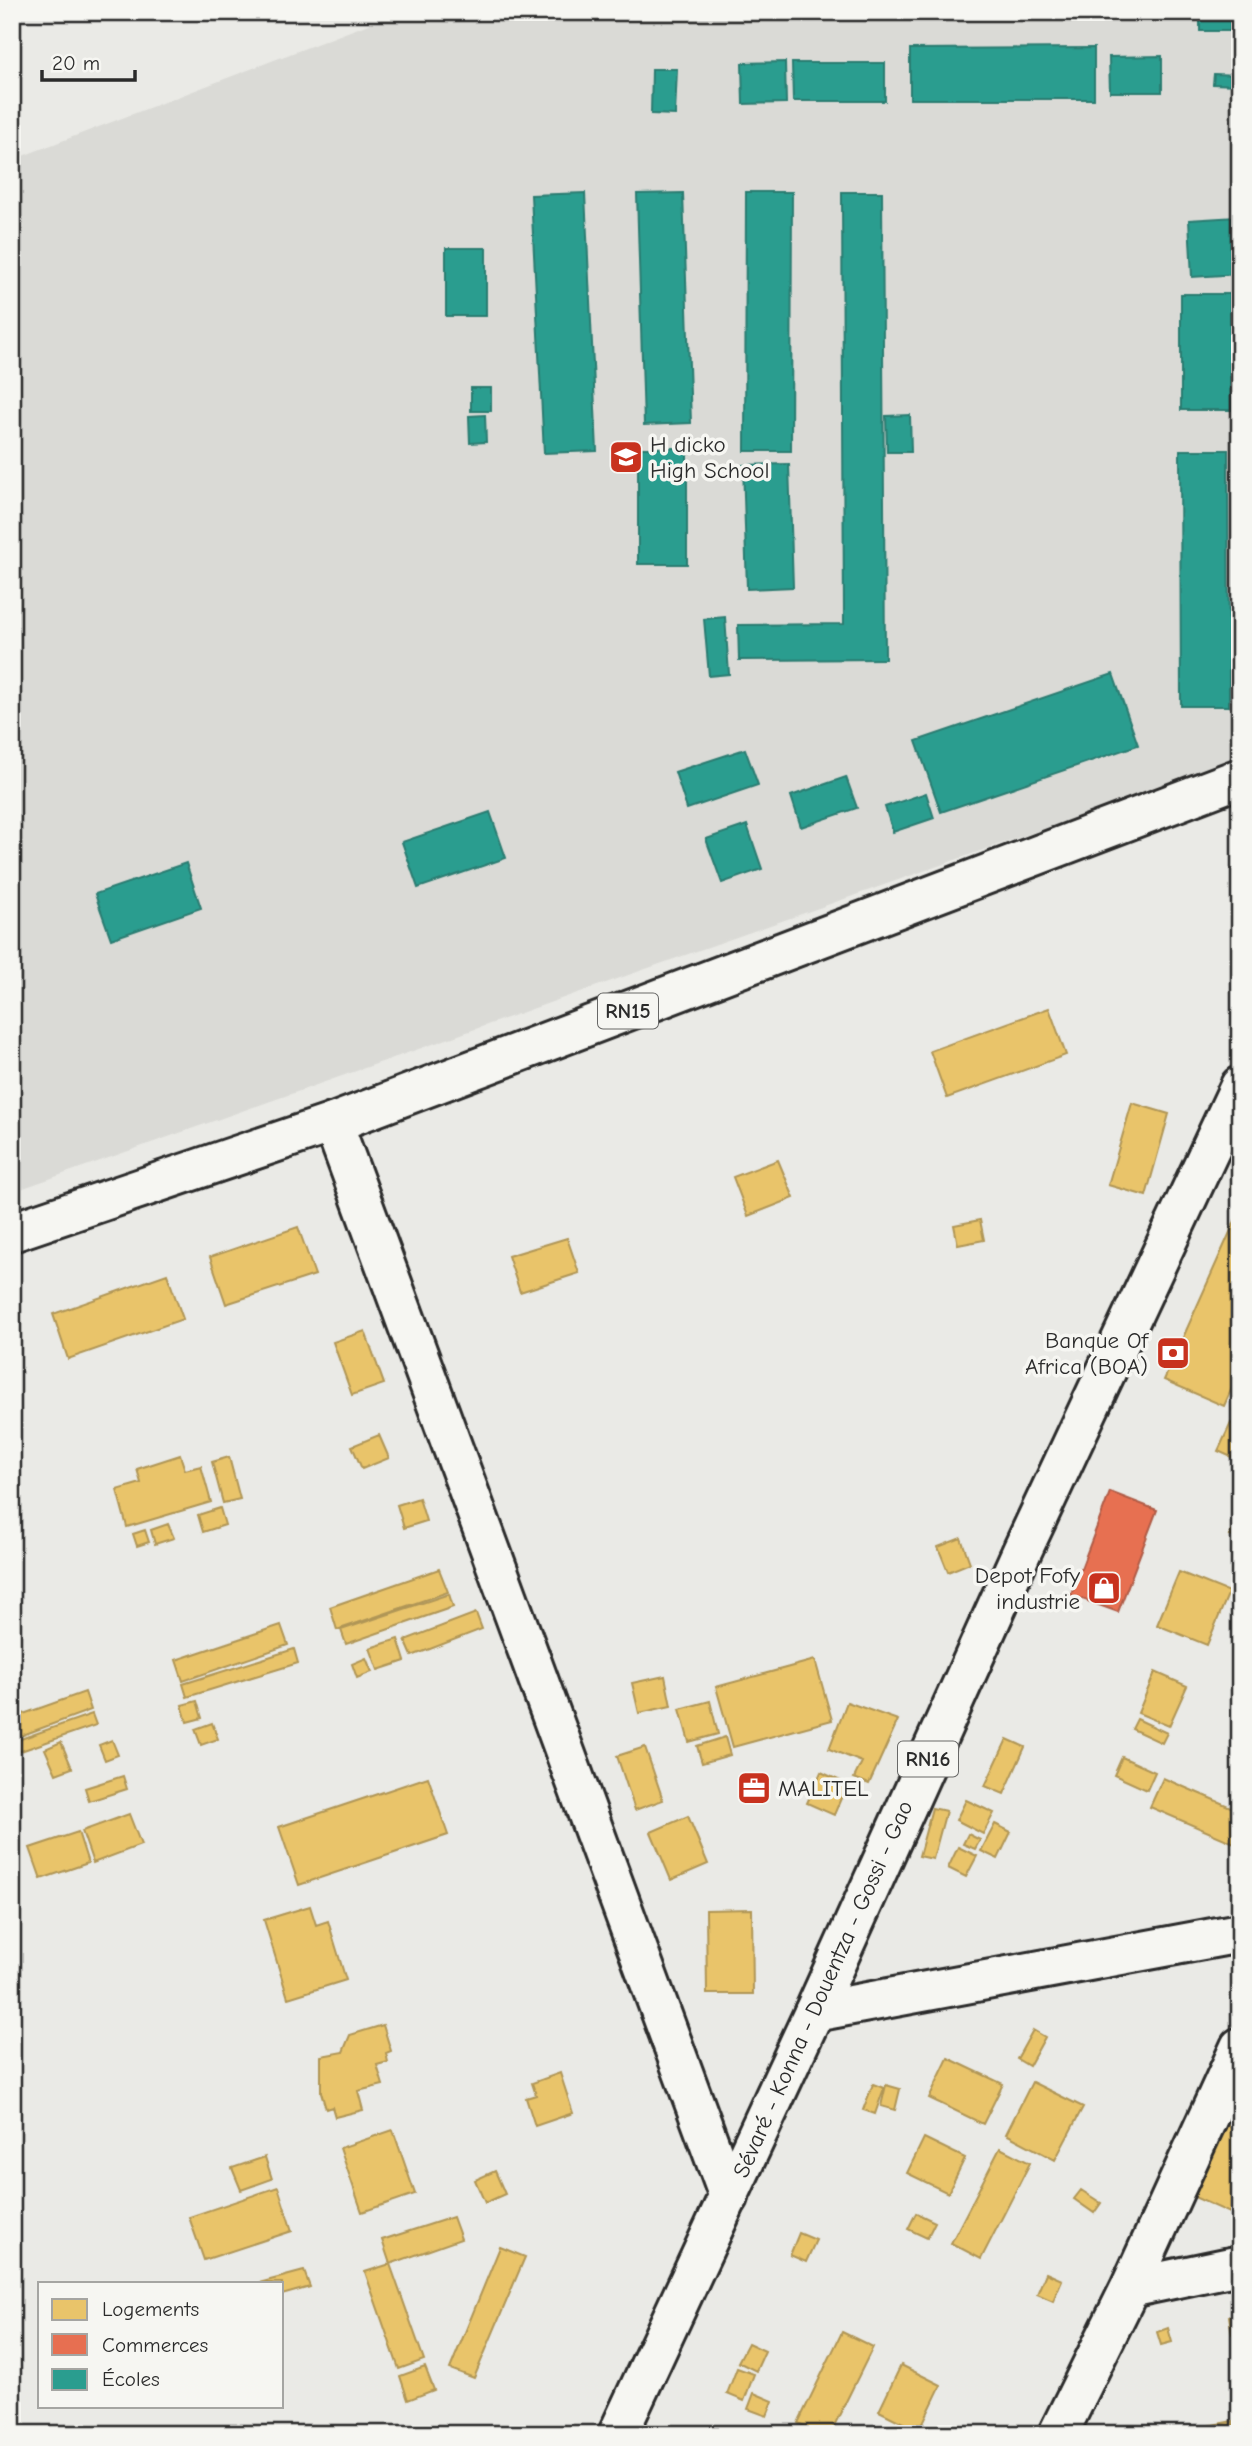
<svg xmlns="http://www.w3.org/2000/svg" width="1252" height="2446" viewBox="0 0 1252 2446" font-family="'Comic Neue',sans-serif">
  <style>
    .built { fill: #dadad6 }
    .homes { fill: #e9c46a; stroke: #b09657; stroke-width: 2 }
    .shops { fill: #e76f51; stroke: #af5b46; stroke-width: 2 }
    .schools { fill: #2a9d8f; stroke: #2a7b71; stroke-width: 2 }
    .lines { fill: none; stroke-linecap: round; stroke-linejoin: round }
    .minor-casing { stroke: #2b2b2b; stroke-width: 44 }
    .major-casing { stroke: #2b2b2b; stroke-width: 44 }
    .minor { stroke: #f6f6f2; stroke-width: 38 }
    .major { stroke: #f6f6f2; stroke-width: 38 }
    .labels { text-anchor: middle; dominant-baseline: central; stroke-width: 7; stroke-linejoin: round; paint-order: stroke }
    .shield { fill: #f6f6f2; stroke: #686867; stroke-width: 2 }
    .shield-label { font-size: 21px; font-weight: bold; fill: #2b2b2b }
    .poi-label { font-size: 23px; fill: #2b2b2b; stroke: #f6f6f2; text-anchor: start }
    .street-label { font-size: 23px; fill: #2b2b2b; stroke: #f6f6f2 }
  </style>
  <rect width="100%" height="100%" fill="#eaeae6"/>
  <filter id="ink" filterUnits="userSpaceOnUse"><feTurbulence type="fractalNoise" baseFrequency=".0143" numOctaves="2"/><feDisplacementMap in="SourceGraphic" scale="14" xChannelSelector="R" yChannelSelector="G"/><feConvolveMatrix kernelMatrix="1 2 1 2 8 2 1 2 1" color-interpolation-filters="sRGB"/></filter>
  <g filter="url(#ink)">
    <!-- built -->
    <path class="built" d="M400 12H1240V755L1225 765 12 1192V160Z"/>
    <!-- homes -->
    <path class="homes" d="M1049 1008 1066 1055 947 1098 930 1051Z
      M1132 1103 1169 1114 1146 1196 1108 1185Z
      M778 1160 794 1198 748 1216 733 1177Z
      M1236 1177 1240 1178V1191L1232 1187Z
      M1240 1210V1370L1224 1406 1164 1380Z
      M980 1220 984 1240 958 1245 954 1225Z
      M298 1227 315 1275 226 1304 210 1257Z
      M567 1238 579 1273 520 1292 508 1256Z
      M167 1274 183 1319 68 1359 53 1314Z
      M365 1331 384 1384 352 1395 333 1342Z
      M1240 1393V1413L1233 1410Z
      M1231 1423 1240 1427V1461L1218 1451Z
      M379 1435 389 1458 362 1469 352 1446Z
      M180 1455 185 1470 201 1466 211 1502 127 1527 117 1490 141 1483 137 1469Z
      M229 1457 240 1499 223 1503 212 1462Z
      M419 1498 426 1521 404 1528 397 1505Z
      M220 1508 225 1525 203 1532 198 1515Z
      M1239 1514 1240 1515V1540L1230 1536Z
      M168 1524 174 1538 155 1544 151 1530Z
      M145 1530 149 1542 137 1546 133 1534Z
      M961 1538 970 1563 948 1572 938 1547Z
      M439 1569 448 1592 337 1630 330 1607Z
      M1179 1572 1229 1592 1207 1645 1157 1625Z
      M449 1594 453 1607 346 1644 341 1630Z
      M476 1613 482 1629 412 1656 405 1640Z
      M281 1625 288 1645 183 1681 176 1660Z
      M398 1639 405 1661 378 1670 370 1648Z
      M294 1649 298 1663 187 1697 183 1684Z
      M366 1658 372 1672 357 1678 352 1664Z
      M815 1660 832 1720 733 1747 716 1687Z
      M1155 1672 1187 1686 1169 1726 1138 1713Z
      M665 1676 671 1706 639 1713 632 1683Z
      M85 1692 91 1710 12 1739V1718Z
      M197 1701 202 1718 187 1722 182 1705Z
      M710 1701 718 1734 689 1742 680 1709Z
      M847 1702 898 1720 869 1784 854 1778 862 1762 829 1749Z
      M92 1714 96 1725 12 1754V1742Z
      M1137 1719 1167 1733 1162 1743 1132 1729Z
      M212 1723 218 1739 201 1745 195 1729Z
      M725 1737 730 1755 702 1763 697 1746Z
      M1007 1739 1025 1747 1004 1794 985 1786Z
      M112 1740 118 1755 105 1760 99 1745Z
      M61 1742 72 1768 56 1774 45 1749Z
      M645 1747 663 1800 635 1810 617 1756Z
      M1122 1757 1155 1772 1147 1790 1114 1775Z
      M821 1772 847 1784 834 1815 807 1803Z
      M123 1776 127 1789 89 1801 85 1788Z
      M428 1777 448 1835 299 1885 279 1827Z
      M1163 1778 1240 1811V1831L1234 1843 1150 1807Z
      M966 1800 994 1813 983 1834 956 1820Z
      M932 1808 946 1811 933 1859 919 1856Z
      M129 1814 141 1845 93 1863 82 1831Z
      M688 1816 708 1864 671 1880 651 1832Z
      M995 1824 1011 1832 998 1859 981 1851Z
      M78 1832 88 1863 41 1879 30 1848Z
      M968 1834 980 1840 975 1849 963 1844Z
      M958 1847 977 1856 966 1877 948 1868Z
      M310 1906 316 1925 328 1921 346 1980 288 1998 264 1920Z
      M752 1909 753 1994H707L706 1910Z
      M383 2025 391 2051 386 2053 388 2062 377 2065 383 2085 358 2091 363 2110 335 2117 332 2107 326 2109 321 2092V2056L343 2052 350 2035Z
      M1033 2030 1045 2037 1029 2066 1017 2059Z
      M948 2058 1003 2084 983 2124 929 2098Z
      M560 2073 573 2113 535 2126 526 2098 536 2095 532 2083Z
      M1032 2082 1083 2107 1055 2160 1006 2134Z
      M873 2084 884 2088 875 2114 863 2110Z
      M886 2085 900 2089 895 2110 881 2106Z
      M1224 2124 1240 2131V2171L1233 2186 1240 2189V2193L1230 2213 1192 2196Z
      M393 2130 415 2194 362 2212 340 2148Z
      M924 2138 965 2158 948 2193 907 2173Z
      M1000 2148 1030 2163 981 2259 951 2243Z
      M265 2157 272 2179 241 2190 232 2168Z
      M495 2171 505 2194 485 2203 475 2180Z
      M278 2187 292 2231 204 2260 189 2217Z
      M1081 2190 1101 2203 1094 2213 1074 2199Z
      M916 2213 935 2222 927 2238 908 2229Z
      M453 2217 461 2239 390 2264 382 2240Z
      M799 2233 816 2240 806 2262 790 2255Z
      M500 2247 525 2257 474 2378 450 2369Z
      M390 2264 424 2360 399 2369 365 2272Z
      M304 2271 310 2287 282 2295V2283H259Z
      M1046 2273 1062 2280 1053 2301 1037 2294Z
      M1240 2314V2333L1232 2334 1229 2316Z
      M1168 2328 1172 2342 1161 2345 1157 2332Z
      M842 2332 873 2347 830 2434H820L798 2423Z
      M748 2343 765 2351 756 2371 738 2362Z
      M901 2365 941 2385 919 2431 879 2411Z
      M425 2367 434 2390 408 2400 400 2376Z
      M737 2368 754 2374 744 2401 727 2394Z
      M754 2393 773 2401 767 2416 748 2409Z
      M1233 2421 1235 2434H1203L1202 2427Z"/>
    <!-- shops -->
    <path class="shops" d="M1110 1492 1157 1510 1118 1612 1071 1595Z"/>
    <!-- schools -->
    <path class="schools" d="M1200 12H1240V31H1200Z
      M1094 48V99H910V49Z
      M1162 56V92H1110L1109 57Z
      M785 62 786 103 743 104 742 63Z
      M792 63H885V101H793Z
      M652 69H677L675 115 651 114Z
      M1214 74 1238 75 1237 85 1213 84Z
      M746 192H792L791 451H745Z
      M842 192H882L885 659 739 660 738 625 844 624Z
      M585 193 597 451 544 453 531 195Z
      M683 193 691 423 644 425 637 194Z
      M1236 217 1239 274 1192 277 1189 220Z
      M446 248H486V316H446Z
      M1181 294H1230L1231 410H1181Z
      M471 388H491V411H471Z
      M485 415 486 442 470 443 469 416Z
      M910 415 911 452H887L886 416Z
      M638 448H687V564H638Z
      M1180 450H1228L1229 706H1181Z
      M789 464 793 587 747 589 743 465Z
      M725 617 729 674 709 676 704 619Z
      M1113 674 1138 745 941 812 916 741Z
      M745 749 758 785 687 809 675 772Z
      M846 777 857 808 801 827 791 796Z
      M926 793 934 818 893 832 885 807Z
      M490 812 506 858 418 888 402 842Z
      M747 825 762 869 722 883 706 839Z
      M186 863 201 908 111 939 95 894Z"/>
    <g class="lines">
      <!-- minor casing -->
      <g class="minor-casing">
        <path id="minor" d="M333 1123 729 2197
          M814 2012 1240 1933
          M1130 2288 1240 2265
          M1058 2434 1130 2288 1240 2047"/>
      </g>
      <!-- major casing -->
      <g class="major-casing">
        <path id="major" d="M12 1232 333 1123 1240 778
          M618 2434 814 2012 1022 1551 1240 1086"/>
      </g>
      <!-- minor -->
      <use href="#minor" class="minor"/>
      <!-- major -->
      <use href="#major" class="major"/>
    </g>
  </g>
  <!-- icons -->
  <defs>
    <g id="school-square" transform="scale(1.75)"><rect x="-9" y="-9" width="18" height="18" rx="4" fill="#c8321e" stroke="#f6f6f2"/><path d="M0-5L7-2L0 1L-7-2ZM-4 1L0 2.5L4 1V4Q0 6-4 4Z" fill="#fff"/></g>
    <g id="bank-square" transform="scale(1.75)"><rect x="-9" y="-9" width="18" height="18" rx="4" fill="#c8321e" stroke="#f6f6f2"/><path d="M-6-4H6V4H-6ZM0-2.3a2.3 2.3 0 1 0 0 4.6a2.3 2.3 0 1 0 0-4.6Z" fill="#fff"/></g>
    <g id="shop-square" transform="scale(1.75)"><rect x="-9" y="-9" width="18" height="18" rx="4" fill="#c8321e" stroke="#f6f6f2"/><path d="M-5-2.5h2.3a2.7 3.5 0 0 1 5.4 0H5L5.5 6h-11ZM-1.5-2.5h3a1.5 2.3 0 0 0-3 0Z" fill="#fff"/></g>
    <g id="office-square" transform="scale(1.75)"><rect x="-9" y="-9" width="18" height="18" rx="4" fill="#c8321e" stroke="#f6f6f2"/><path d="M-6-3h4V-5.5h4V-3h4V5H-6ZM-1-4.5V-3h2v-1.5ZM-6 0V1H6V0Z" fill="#fff"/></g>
  </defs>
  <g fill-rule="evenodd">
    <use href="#school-square" x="626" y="457"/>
    <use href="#bank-square" x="1173" y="1353"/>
    <use href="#shop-square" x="1104" y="1588"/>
    <use href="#office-square" x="754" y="1788"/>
  </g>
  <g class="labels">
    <!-- shield labels -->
    <g class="shield">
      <rect x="598" y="993.5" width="60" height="35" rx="5"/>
      <rect x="898" y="1741.5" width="60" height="35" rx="5"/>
    </g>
    <g class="shield-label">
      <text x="628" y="1011">RN15</text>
      <text x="928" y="1759">RN16</text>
    </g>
    <!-- poi labels -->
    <g class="poi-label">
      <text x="650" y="444">H dicko<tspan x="650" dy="26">High School</tspan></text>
      <text x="1148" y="1340" text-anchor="end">Banque Of<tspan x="1148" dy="26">Africa (BOA)</tspan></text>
      <text x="1080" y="1575" text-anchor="end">Depot Fofy<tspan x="1080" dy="26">industrie</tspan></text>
      <text x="778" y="1788">MALITEL</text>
    </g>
    <!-- street labels -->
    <g class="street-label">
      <text transform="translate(823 1989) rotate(-66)">Sévaré - Konna - Douentza - Gossi - Gao</text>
    </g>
  </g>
  <!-- margin -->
  <rect width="1252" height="2446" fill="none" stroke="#f6f6f2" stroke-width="42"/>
  <rect x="21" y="21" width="1210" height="2404" fill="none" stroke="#2b2b2b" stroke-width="2.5" filter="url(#ink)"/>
  <!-- legend -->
  <rect x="38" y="2282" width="245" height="126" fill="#f6f6f2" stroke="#a5a5a2" stroke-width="2"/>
  <rect x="52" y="2299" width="35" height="21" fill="#e9c46a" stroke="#a5a5a2" stroke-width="2"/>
  <text x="102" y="2316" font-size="21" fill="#2b2b2b">Logements</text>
  <rect x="52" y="2334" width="35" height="21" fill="#e76f51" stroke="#a5a5a2" stroke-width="2"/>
  <text x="102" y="2352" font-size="21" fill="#2b2b2b">Commerces</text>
  <rect x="52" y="2369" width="35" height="21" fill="#2a9d8f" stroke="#a5a5a2" stroke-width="2"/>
  <text x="102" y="2386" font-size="21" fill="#2b2b2b">Écoles</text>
  <!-- scale -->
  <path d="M42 70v10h93v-10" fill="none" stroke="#2b2b2b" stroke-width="3.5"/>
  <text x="52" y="70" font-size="21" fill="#2b2b2b" stroke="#f6f6f2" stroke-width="5" paint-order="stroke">20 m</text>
</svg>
